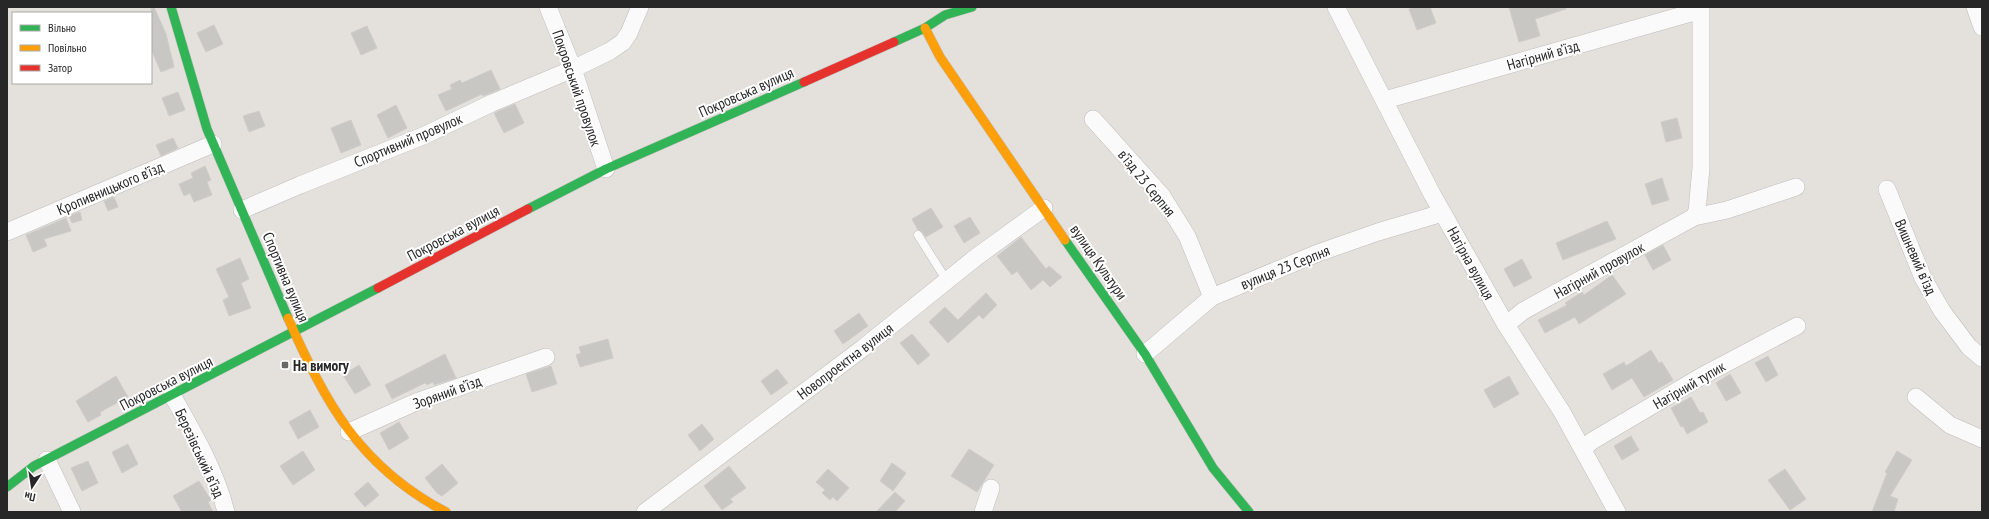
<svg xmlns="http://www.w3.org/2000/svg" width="1989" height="519" viewBox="0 0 1989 519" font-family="'PT Sans Narrow',sans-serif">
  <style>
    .building { fill: #c9c7c3; stroke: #cfcdc9 }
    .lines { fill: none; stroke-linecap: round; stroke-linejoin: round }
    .lane-casing { stroke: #bebdbd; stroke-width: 9 }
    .street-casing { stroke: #bebdbd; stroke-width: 18 }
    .fast-casing { stroke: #bebdbd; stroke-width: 10 }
    .slow-casing { stroke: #bebdbd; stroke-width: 10 }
    .jam-casing { stroke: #bebdbd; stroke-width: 10 }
    .lane { stroke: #fbfafa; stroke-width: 8 }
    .street { stroke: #fbfafa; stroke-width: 17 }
    .fast { stroke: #30b455; stroke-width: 9 }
    .slow { stroke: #ff9f0a; stroke-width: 9 }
    .jam { stroke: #e5322d; stroke-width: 9 }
    .poi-dot { fill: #696866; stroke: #fff; stroke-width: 1.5 }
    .labels { text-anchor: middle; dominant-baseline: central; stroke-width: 4; stroke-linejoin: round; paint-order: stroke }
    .street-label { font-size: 15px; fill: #272727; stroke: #fff }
    .poi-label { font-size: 15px; font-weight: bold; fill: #272727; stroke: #fff; text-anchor: start }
  </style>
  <rect width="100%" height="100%" fill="#e4e1dc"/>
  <!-- building -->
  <path class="building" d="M151 7H154L166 34 174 67 161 72 151 49Z
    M1415 7H1430L1436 23 1417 30 1409 9Z
    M1509 7H1566V9L1535 19 1540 36 1519 42Z
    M214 25 223 44 206 52 197 33Z
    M367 26 377 48 361 55 351 33Z
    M491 70 500 89 483 96 482 94 446 111 438 95 452 89 450 85 460 80 462 83Z
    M178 92 185 110 169 116 162 98Z
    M515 104 524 123 504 133 494 113Z
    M396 105 407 128 388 138 377 115Z
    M259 111 265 126 249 132 243 116Z
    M1677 118 1682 138 1666 142 1661 122Z
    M351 120 361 145 341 153 331 128Z
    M173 138 178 148 161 156 156 145Z
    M205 166 211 180 207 182 212 195 194 202 190 193 184 196 179 184 193 178 191 173Z
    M1662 178 1669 200 1652 205 1645 184Z
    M114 197 118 207 108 211 104 201Z
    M931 208 943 227 926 237 922 232 918 230 912 219Z
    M80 212 82 220 72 223 69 216Z
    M970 217 980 233 964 243 954 226Z
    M66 218 71 231 44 239 47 246 33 252 26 235Z
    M1607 221 1616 239 1563 260 1556 243Z
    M1021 237 1046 269 1049 266 1062 277 1050 287 1043 280 1031 290 1017 271 1012 275 997 256Z
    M1663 245 1671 260 1653 270 1645 255Z
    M240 258 249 279 241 283 251 308 229 316 223 300 229 297 216 269Z
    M1522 259 1532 278 1514 287 1504 269Z
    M1612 275 1626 294 1579 324 1575 317 1545 333 1538 320 1567 305 1565 303 1582 292 1584 295Z
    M986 293 997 305 983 319 979 315 948 343 929 322 945 307 958 320Z
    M859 313 868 326 843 344 834 331Z
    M912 334 930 355 918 365 900 343Z
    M608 339 613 358 580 367 576 355 581 353 579 347Z
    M1651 350 1659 363 1662 362 1673 380 1644 397 1632 378 1612 390 1603 374 1624 362 1626 366Z
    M445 354 456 378 434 385 433 382 427 385 425 383 392 399 385 385Z
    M1768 356 1778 375 1766 382 1755 363Z
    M359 365 371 385 355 394 343 375Z
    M551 366 557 384 532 392 526 374Z
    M777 369 788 383 771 395 761 381Z
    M1730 374 1741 393 1726 401 1716 383Z
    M116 376 128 397 100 412 101 415 88 422 76 401Z
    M1509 376 1519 394 1494 408 1484 390Z
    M1691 397 1700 413 1703 412 1708 422 1687 434 1683 426 1681 427 1671 408Z
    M310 410 319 427 298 439 289 422Z
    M399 422 409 438 389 450 380 433Z
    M702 424 714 439 700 451 688 435Z
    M1631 436 1639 450 1622 460 1614 446Z
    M128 444 138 464 122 473 112 452Z
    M969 449 994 465 977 492 951 476Z
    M303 451 315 470 293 485 280 466Z
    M1897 451 1912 460 1890 496 1898 499 1894 512H1872L1887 473 1885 472Z
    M88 461 98 483 82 491 71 468Z
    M892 463 906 473 893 491 880 481Z
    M442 464 458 483 442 496 437 493 425 478Z
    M729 466 746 488 730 499 733 502 722 510 704 486Z
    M828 469 849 488 837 501 833 497 830 500 822 493 825 490 816 482Z
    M1785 469 1806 499 1790 510 1768 480Z
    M199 481 211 500 208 502 213 512H182L173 496Z
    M368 482 379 495 365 507 354 494Z
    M895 492 905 501 895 512H876Z"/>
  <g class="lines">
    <!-- lane casing -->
    <g class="lane-casing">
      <path id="lane" d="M918 235 947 281"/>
    </g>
    <!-- street casing -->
    <g class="street-casing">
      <path id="street" d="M548 7 573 69 606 169
        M1336 7 1432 194 1506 325 1562 412 1617 512
        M1975 7 1982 27
        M1385 100 1701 10
        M1093 119 1162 196 1187 236 1212 297
        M1887 189 1923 278 1942 311 1969 347 1982 358
        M242 210 300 185 423 136 492 103 573 69 610 51 623 42 629 33 640 7
        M1694 217 1727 210 1796 187
        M7 232 213 144
        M1506 325 1523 311 1694 217 1697 211 1701 168V7
        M1145 354 1212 297 1318 253 1378 232 1442 213
        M172 395C193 432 216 471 226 512
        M1916 397 1950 425 1982 439
        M349 432 416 402 546 357
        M1583 449 1592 441 1702 376 1797 326
        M47 460 72 512
        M645 512 863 348 975 258 1044 208
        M983 512 991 488"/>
    </g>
    <!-- fast casing -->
    <g class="fast-casing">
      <path id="fast" d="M171 7 207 129 288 318
        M894 42 925 28 945 15 972 7
        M528 209 606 169 804 82
        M1065 240 1145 354 1213 468 1249 512
        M7 487 34 466 378 288"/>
    </g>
    <!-- slow casing -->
    <g class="slow-casing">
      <path id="slow" d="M925 28 940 57 1065 240
        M288 318C326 404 360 467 446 512"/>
    </g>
    <!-- jam casing -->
    <g class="jam-casing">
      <path id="jam" d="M804 82 894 42
        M378 288 528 209"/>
    </g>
    <!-- lane -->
    <use href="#lane" class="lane"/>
    <!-- street -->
    <use href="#street" class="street"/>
    <!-- fast -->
    <use href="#fast" class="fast"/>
    <!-- slow -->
    <use href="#slow" class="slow"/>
    <!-- jam -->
    <use href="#jam" class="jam"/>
  </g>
  <!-- markers -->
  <rect class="poi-dot" x="281" y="361" width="8" height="8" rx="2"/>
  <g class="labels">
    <!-- street labels -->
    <g class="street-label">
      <text transform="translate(1543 55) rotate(-16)">Нагірний в’їзд</text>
      <text transform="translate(577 88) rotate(71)">Покровський провулок</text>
      <text transform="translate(746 92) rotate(-24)">Покровська вулиця</text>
      <text transform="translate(408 140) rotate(-23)">Спортивний провулок</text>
      <text transform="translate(1147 183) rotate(51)">в’їзд 23 Серпня</text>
      <text transform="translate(110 188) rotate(-23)">Кропивницького в’їзд</text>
      <text transform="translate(453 233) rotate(-28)">Покровська вулиця</text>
      <text transform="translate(1916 257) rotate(66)">Вишневий в’їзд</text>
      <text transform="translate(1099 262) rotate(55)">вулиця Культури</text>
      <text transform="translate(1471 263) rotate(61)">Нагірна вулиця</text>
      <text transform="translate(1285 267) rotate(-22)">вулиця 23 Серпня</text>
      <text transform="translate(1599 270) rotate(-29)">Нагірний провулок</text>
      <text transform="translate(286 277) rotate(67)">Спортивна вулиця</text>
      <text transform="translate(845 361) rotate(-37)">Новопроектна вулиця</text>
      <text transform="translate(166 383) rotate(-27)">Покровська вулиця</text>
      <text transform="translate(1689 385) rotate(-30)">Нагірний тупик</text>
      <text transform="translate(447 392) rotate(-20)">Зоряний в’їзд</text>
      <text transform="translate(200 453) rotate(65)">Березівський в’їзд</text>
    </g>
    <!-- poi labels -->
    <g class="poi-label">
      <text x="293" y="365">На вимогу</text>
    </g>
  </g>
  <!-- border -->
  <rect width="1989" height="519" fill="none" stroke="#272727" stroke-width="16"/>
  <!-- legend -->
  <rect x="12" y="12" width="140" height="72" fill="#ffffff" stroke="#a9a9a9"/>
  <rect x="20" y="25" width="20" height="6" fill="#30b455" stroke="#a9a9a9"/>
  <text x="48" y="32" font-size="12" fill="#272727">Вільно</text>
  <rect x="20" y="45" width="20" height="6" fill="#ff9f0a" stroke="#a9a9a9"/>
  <text x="48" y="52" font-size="12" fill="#272727">Повільно</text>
  <rect x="20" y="65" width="20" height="6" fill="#e5322d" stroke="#a9a9a9"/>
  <text x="48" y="72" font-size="12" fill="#272727">Затор</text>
  <!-- north arrow -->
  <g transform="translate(32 487) rotate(192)" stroke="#ffffff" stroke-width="3" paint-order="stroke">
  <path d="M0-3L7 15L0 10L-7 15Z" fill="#272727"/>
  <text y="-6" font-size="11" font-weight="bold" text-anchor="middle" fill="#272727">Пн</text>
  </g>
</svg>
